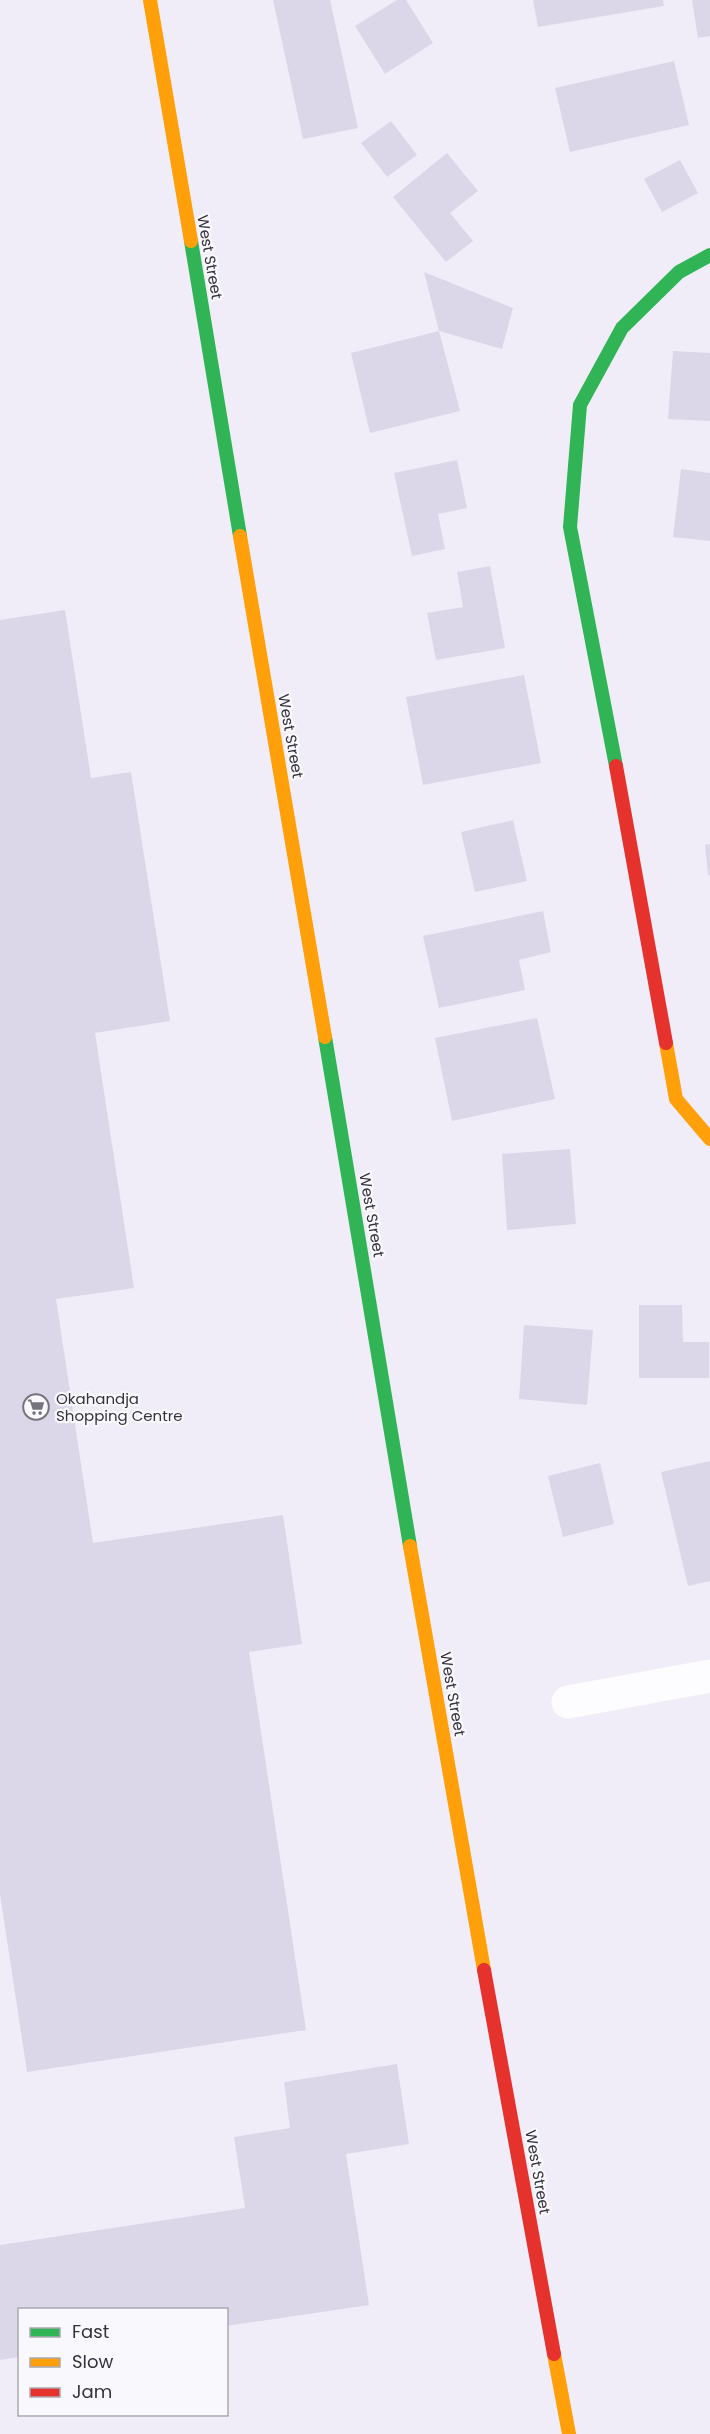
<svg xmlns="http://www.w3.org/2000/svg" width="710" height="2434" viewBox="0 0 710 2434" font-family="Poppins,sans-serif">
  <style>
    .building { fill: #dbd7e9 }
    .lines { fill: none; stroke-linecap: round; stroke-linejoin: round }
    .street { stroke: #fdfcfe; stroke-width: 33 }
    .fast { stroke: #30b455; stroke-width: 14 }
    .slow { stroke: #ff9f0a; stroke-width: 14 }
    .jam { stroke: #e5322d; stroke-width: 14 }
    .labels { text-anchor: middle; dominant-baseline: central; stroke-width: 4.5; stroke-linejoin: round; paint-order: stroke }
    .street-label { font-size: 15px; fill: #34323c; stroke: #f9f8fd }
    .poi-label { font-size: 15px; fill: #34323c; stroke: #f9f8fd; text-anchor: start }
  </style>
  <rect width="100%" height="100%" fill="#f0edf9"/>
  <!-- building -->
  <path class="building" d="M273 0H330L358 128 303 139Z
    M397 0H406L433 43 385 74 355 26Z
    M533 0H663L664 6 538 27Z
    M692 0H710V36L698 38Z
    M674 61 689 125 570 152 555 88Z
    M391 121 417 155 387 177 361 143Z
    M447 153 478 191 450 213 473 241 446 262 393 197Z
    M680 160 698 193 662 212 644 179Z
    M424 272 513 308 502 349 439 331Z
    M439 331 460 411 370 433 351 353Z
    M673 351 710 353V421L668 419Z
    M457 460 467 508 438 514 445 549 412 556 394 473Z
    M681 469 710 473V541L673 537Z
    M490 566 505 648 436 660 427 613 463 607 457 572Z
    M65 610 91 778 131 772 170 1021 95 1033 134 1288 56 1299 93 1543 283 1515 302 1644 249 1652 306 2030 27 2072 0 1894V620Z
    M524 675 541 763 423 785 406 697Z
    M513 820 527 881 475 892 461 832Z
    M710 844V875H708L705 845Z
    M543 911 551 952 519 960 525 990 439 1008 423 936Z
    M537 1018 555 1099 452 1121 435 1038Z
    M570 1149 576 1224 507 1230 502 1154Z
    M639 1305H682L683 1342H709V1378H639Z
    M524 1325 593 1330 587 1405 519 1399Z
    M710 1461V1581L688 1586 661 1472Z
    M600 1463 614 1524 563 1537 548 1476Z
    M397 2064 409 2144 346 2154 369 2305 226 2326V2310H20V2357L0 2360V2245L245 2208 234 2137 290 2128 284 2082Z"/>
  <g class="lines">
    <!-- street -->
    <path class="street" d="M568 1702 710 1676"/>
    <!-- fast -->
    <path class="fast" d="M191 241 240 536
      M616 766 570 527 580 405 622 328 679 272 710 255
      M325 1037 410 1546"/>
    <!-- slow -->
    <path class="slow" d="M150 0 191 241
      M240 536 325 1037
      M666 1043 676 1099 710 1139
      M410 1546 484 1970
      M554 2354 569 2434"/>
    <!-- jam -->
    <path class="jam" d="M616 766 666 1043
      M484 1970 554 2354"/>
  </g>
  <!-- icons -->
  <defs>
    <g id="supermarket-ring" transform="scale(1.35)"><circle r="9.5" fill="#f9f8fd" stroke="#76737e" stroke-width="1.5"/><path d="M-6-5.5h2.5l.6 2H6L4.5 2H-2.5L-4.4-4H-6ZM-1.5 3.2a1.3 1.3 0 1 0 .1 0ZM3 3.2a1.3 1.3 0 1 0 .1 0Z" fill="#76737e"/></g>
  </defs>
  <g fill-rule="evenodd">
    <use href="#supermarket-ring" x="36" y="1407"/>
  </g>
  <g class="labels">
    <!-- street labels -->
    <g class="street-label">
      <text transform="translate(210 257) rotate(80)">West Street</text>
      <text transform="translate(291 736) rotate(80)">West Street</text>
      <text transform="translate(372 1215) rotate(80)">West Street</text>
      <text transform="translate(453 1694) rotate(80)">West Street</text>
      <text transform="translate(538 2172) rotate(80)">West Street</text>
    </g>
    <!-- poi labels -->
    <g class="poi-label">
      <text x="56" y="1398">Okahandja<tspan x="56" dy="17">Shopping Centre</tspan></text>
    </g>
  </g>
  <!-- legend -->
  <rect x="18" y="2308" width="210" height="108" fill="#f9f8fd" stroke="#aaa9b0" stroke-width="1.5"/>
  <rect x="30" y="2328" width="30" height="9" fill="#30b455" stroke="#aaa9b0" stroke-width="1.5"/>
  <text x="72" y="2338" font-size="18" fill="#34323c">Fast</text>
  <rect x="30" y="2358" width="30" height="9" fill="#ff9f0a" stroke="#aaa9b0" stroke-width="1.5"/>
  <text x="72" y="2368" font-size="18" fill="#34323c">Slow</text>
  <rect x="30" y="2388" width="30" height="9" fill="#e5322d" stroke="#aaa9b0" stroke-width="1.5"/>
  <text x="72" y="2398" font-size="18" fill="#34323c">Jam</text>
</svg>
